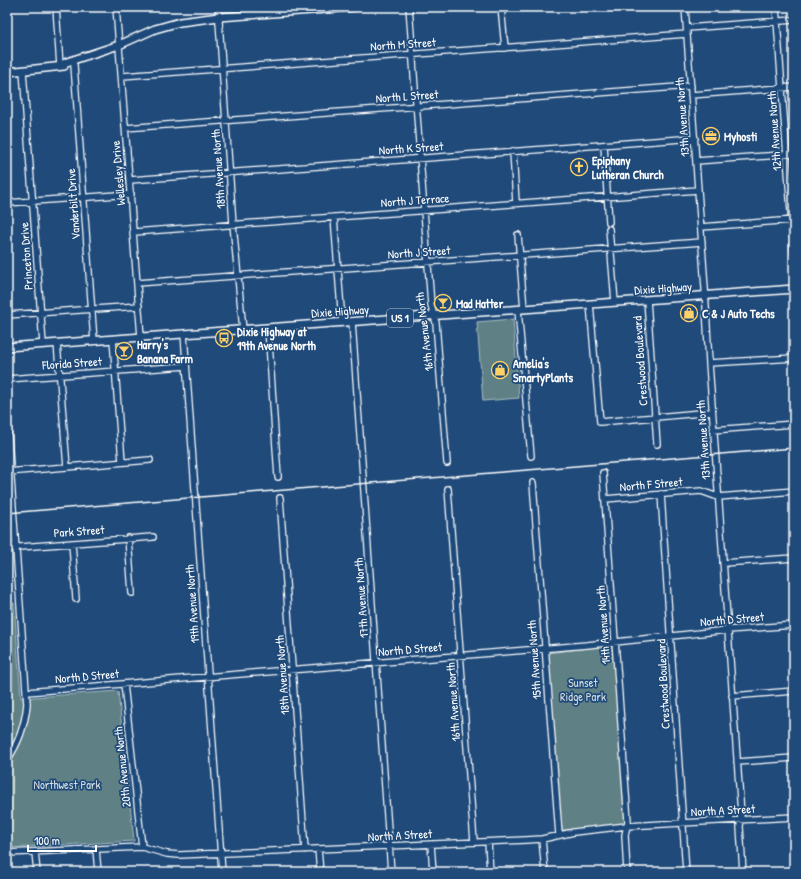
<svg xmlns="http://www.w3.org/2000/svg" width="801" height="879" viewBox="0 0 801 879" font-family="'Patrick Hand',sans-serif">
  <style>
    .green { fill: #5e8084; stroke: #aec0c2 }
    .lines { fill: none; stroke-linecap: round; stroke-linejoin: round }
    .minor-casing { stroke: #fff; stroke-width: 8 }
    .major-casing { stroke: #fff; stroke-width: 10 }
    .minor { stroke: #1f4a7a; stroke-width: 5.5 }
    .major { stroke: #1f4a7a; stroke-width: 7 }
    .rail { stroke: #fff; stroke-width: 1.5 }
    .labels { text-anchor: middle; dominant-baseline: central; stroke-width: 3.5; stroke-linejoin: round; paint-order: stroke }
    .shield { fill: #1f4a7a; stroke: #bcc9d7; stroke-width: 1 }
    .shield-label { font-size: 11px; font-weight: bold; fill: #fff }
    .street-label { font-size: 12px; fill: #fff; stroke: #1f4a7a }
    .poi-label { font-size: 12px; font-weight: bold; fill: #fff; stroke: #1f4a7a; text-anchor: start }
    .park-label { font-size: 12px; fill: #d7dfe0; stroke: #1f4a7a }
  </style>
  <rect width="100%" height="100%" fill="#1f4a7a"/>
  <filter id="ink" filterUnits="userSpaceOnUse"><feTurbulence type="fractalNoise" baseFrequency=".025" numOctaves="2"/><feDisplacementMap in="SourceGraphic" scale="8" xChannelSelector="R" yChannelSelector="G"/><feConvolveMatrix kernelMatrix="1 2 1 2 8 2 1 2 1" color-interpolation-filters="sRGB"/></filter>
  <g filter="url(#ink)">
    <!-- green -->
    <path class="green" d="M513 319 519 398 483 401 477 322Z
      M7 603H14L21 698 118 691 134 841 7 848Z
      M613 645 625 824 565 830 561 827 547 653Z"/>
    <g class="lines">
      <!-- minor casing -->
      <g class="minor-casing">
        <path id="minor" d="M56 7 60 66
          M116 7 141 337
          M218 7 233 224 243 330
          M409 7 431 305 436 323 447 463
          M501 7 505 48
          M685 7 705 288 709 363 741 814 740 827 743 872
          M776 7 794 253
          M687 28 794 20
          M74 65 94 341
          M23 71 43 344
          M122 76 687 34
          M691 95 794 87
          M125 128 691 86
          M604 145 609 222
          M513 151 516 203
          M696 161 794 154
          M130 180 695 138
          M7 203 131 194
          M334 217 342 322
          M701 227 794 220
          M609 229 615 302
          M134 232 698 190
          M518 235 524 309
          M137 283 702 242
          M647 300 657 444
          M590 304 600 422 712 412
          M518 310 531 456
          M7 315 139 306
          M352 322 391 872
          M268 328 278 477
          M184 334 222 872
          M113 339 122 462
          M57 343 67 467
          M709 363 794 358
          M7 379 186 366
          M7 422 27 704C25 725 19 743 7 760
          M713 430 794 424
          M7 472 150 460
          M603 473 628 821 625 835 627 872
          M533 483 559 835
          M448 489 474 842
          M661 494 686 872
          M280 498 305 850
          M605 499 701 491 718 497 794 491
          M128 538 132 593
          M72 543 76 599
          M7 548 153 537
          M723 563 794 558
          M124 684 142 847
          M27 692 587 645 728 630 794 625
          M732 696 794 691
          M737 762 794 758
          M542 839 545 872
          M488 842 490 872
          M431 844 433 872
          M96 849 98 872
          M318 849 320 872
          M35 852 37 872
          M7 853 142 847 167 854 179 855 526 840 542 839 574 832 627 826 794 817"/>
      </g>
      <!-- major casing -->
      <g class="major-casing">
        <path id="major" d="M60 66 67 62 119 45 155 29 180 22 219 17 354 7
          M7 72 64 66
          M7 347 794 289"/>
      </g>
      <!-- minor -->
      <use href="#minor" class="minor"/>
      <!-- major -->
      <use href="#major" class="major"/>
      <!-- rail -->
      <path class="rail" d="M7 513 794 448"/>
    </g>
  </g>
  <!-- icons -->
  <defs>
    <g id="office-ring" transform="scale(0.9)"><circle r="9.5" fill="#1f4a7a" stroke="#ffd166" stroke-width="1.5"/><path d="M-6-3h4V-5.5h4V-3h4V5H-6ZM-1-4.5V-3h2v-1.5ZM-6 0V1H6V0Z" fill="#ffd166"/></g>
    <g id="church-ring" transform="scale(0.9)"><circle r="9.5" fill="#1f4a7a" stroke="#ffd166" stroke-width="1.5"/><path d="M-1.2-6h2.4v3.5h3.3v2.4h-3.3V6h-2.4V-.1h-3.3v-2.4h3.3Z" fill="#ffd166"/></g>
    <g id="bar-ring" transform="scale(0.9)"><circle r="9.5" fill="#1f4a7a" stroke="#ffd166" stroke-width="1.5"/><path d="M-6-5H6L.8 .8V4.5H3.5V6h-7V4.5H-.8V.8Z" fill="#ffd166"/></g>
    <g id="shop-ring" transform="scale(0.9)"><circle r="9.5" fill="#1f4a7a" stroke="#ffd166" stroke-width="1.5"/><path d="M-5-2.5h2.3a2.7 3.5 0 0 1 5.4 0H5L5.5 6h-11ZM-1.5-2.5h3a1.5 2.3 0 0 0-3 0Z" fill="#ffd166"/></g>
    <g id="bus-ring" transform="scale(0.9)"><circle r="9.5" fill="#1f4a7a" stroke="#ffd166" stroke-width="1.5"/><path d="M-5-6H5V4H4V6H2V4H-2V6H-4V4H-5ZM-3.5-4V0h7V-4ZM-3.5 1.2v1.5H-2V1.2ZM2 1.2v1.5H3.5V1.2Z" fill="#ffd166"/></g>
  </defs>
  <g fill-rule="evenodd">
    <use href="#office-ring" x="711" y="136"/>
    <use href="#church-ring" x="579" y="167"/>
    <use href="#bar-ring" x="443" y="303"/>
    <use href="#shop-ring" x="689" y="313"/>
    <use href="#bus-ring" x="224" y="338"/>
    <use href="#bar-ring" x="124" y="351"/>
    <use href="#shop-ring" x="500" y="370"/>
  </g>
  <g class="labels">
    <!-- shield labels -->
    <rect class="shield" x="387" y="309" width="26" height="18" rx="3"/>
    <g class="shield-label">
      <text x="400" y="318">US 1</text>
    </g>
    <!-- street labels -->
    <g class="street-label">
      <text transform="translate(403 44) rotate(-4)">North M Street</text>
      <text transform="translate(407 96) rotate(-4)">North L Street</text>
      <text transform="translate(682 117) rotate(-94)">13th Avenue North</text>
      <text transform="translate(774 131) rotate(-94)">12th Avenue North</text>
      <text transform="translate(411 148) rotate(-4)">North K Street</text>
      <text transform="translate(218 169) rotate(-94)">18th Avenue North</text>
      <text transform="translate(118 173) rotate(-95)">Wellesley Drive</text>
      <text transform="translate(415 200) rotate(-4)">North J Terrace</text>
      <text transform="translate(73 204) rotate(-94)">Vanderbilt Drive</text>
      <text transform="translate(419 252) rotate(-4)">North J Street</text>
      <text transform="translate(26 256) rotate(-94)">Princeton Drive</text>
      <text transform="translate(663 288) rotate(-4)">Dixie Highway</text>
      <text transform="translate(340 311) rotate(-4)">Dixie Highway</text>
      <text transform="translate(424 332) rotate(-97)">16th Avenue North</text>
      <text transform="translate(640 361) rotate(-94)">Crestwood Boulevard</text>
      <text transform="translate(72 363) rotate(-4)">Florida Street</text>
      <text transform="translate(703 440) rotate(-94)">13th Avenue North</text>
      <text transform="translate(651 484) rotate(-5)">North F Street</text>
      <text transform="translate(79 531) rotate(-4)">Park Street</text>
      <text transform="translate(361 598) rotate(-94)">17th Avenue North</text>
      <text transform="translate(192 604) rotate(-94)">19th Avenue North</text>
      <text transform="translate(732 619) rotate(-5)">North D Street</text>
      <text transform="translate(603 625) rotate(-94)">14th Avenue North</text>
      <text transform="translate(410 649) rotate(-5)">North D Street</text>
      <text transform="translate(534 660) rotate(-94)">15th Avenue North</text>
      <text transform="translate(282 675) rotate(-94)">18th Avenue North</text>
      <text transform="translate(87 676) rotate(-5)">North D Street</text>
      <text transform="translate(663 684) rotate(-93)">Crestwood Boulevard</text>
      <text transform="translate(453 702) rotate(-94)">16th Avenue North</text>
      <text transform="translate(122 767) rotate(-96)">20th Avenue North</text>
      <text transform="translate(723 810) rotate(-3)">North A Street</text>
      <text transform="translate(400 835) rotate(-3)">North A Street</text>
    </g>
    <!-- poi labels -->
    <g class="poi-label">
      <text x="724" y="136">Myhosti</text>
      <text x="592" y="160">Epiphany<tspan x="592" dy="14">Lutheran Church</tspan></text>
      <text x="456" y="303">Mad Hatter</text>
      <text x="702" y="313">C &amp; J Auto Techs</text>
      <text x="237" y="331">Dixie Highway at<tspan x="237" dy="14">19th Avenue North</tspan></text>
      <text x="137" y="344">Harry's<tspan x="137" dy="14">Banana Farm</tspan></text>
      <text x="513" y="363">Amelia's<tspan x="513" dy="14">SmartyPlants</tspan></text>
    </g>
    <!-- park labels -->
    <g class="park-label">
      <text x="583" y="682">Sunset<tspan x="583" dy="14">Ridge Park</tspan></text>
      <text x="67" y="784">Northwest Park</text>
    </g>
  </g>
  <!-- margin -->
  <rect width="801" height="879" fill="none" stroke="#1f4a7a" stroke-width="24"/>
  <rect x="12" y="12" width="777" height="855" fill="none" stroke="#fff" stroke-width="1.5" filter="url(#ink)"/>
  <!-- scale -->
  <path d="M28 845v6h68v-6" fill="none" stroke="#ffffff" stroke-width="2"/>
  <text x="34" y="845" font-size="12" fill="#ffffff" stroke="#1f4a7a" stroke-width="3" paint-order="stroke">100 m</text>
</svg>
